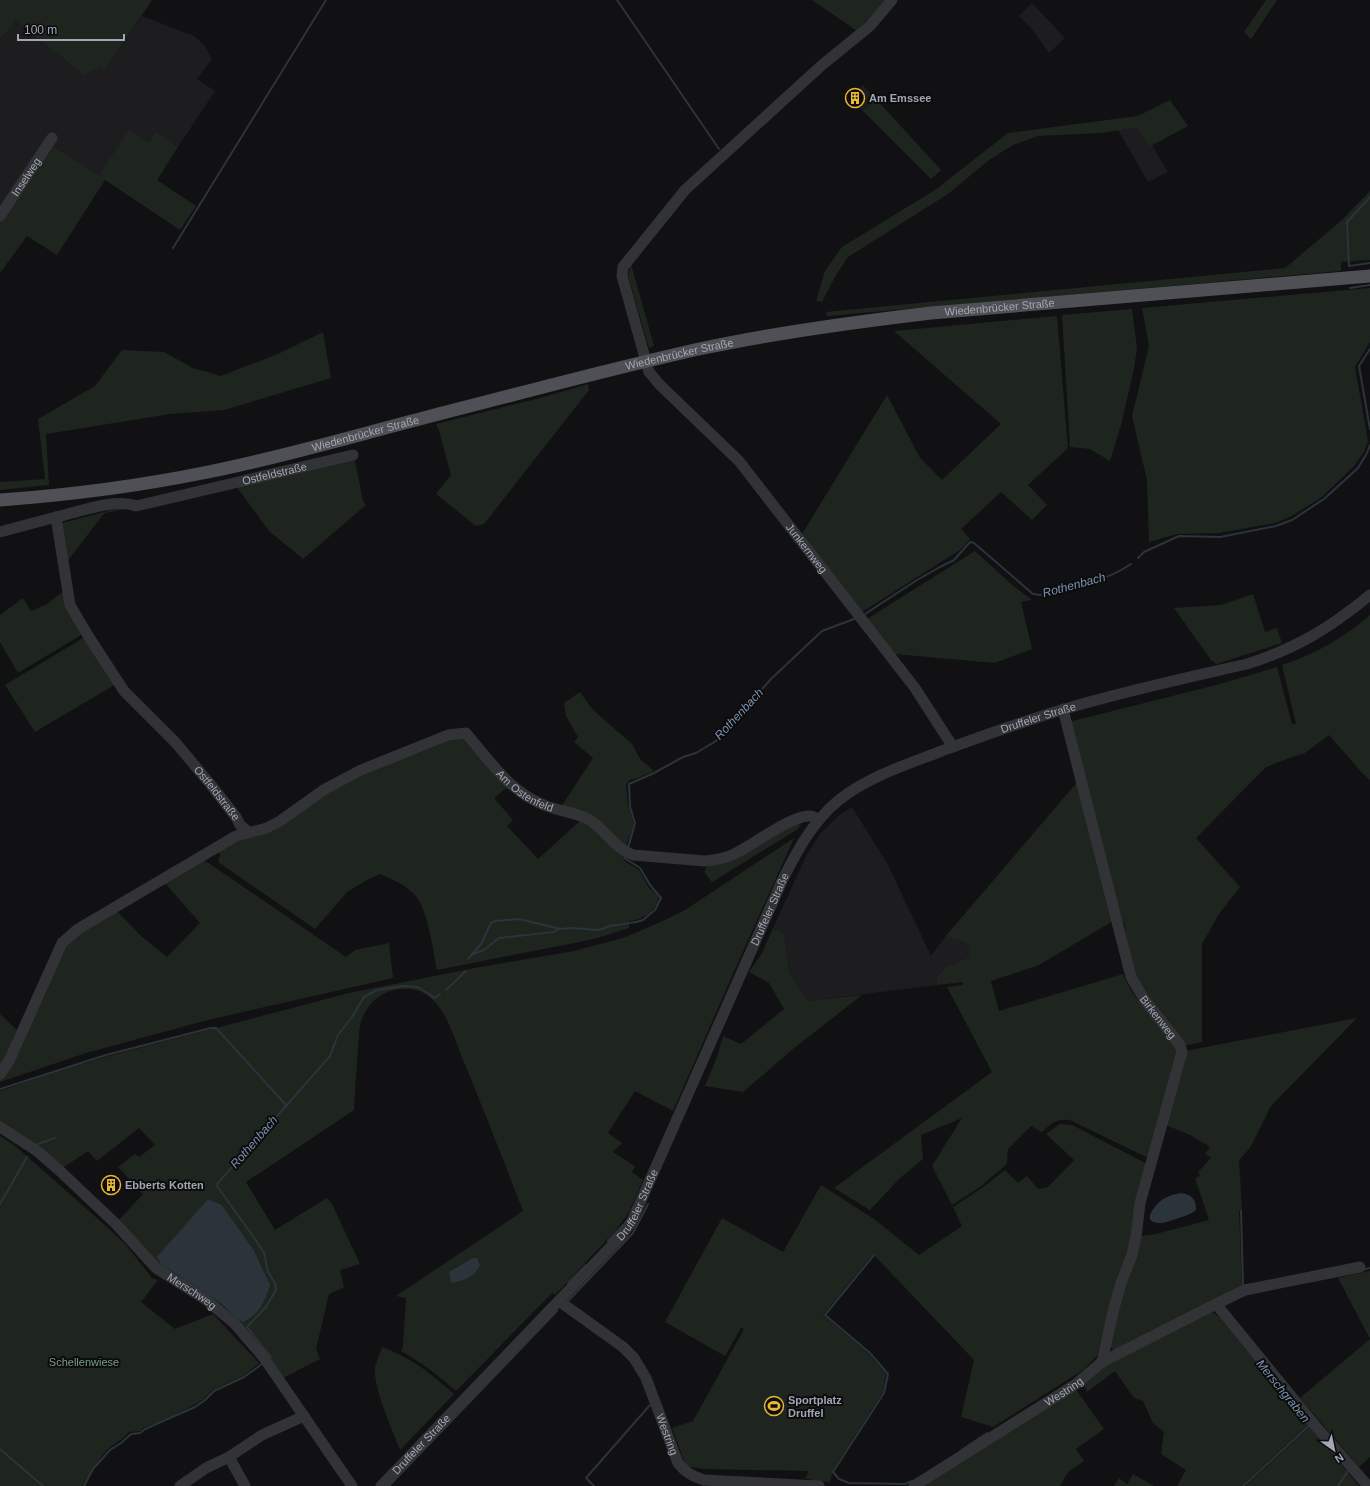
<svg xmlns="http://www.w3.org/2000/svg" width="1370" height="1486" viewBox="0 0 1370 1486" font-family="Arial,sans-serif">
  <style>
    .built { fill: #1d1d20 }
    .green { fill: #1e251f; fill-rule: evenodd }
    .water { fill: #2b333b }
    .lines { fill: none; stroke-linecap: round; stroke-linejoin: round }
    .stream { stroke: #2b333b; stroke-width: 2 }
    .minor { stroke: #323337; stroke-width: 11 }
    .major { stroke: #4e5056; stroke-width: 13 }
    .labels { text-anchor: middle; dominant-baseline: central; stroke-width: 4; stroke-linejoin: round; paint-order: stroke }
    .poi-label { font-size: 11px; font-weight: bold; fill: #a3a7b3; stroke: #0c0c0e; text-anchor: start }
    .street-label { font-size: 11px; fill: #a3a7b3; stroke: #0c0c0e }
    .park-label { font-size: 11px; fill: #7a9e7e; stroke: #0c0c0e }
    .water-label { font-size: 12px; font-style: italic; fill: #7a93ae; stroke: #0c0c0e }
  </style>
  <rect width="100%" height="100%" fill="#111113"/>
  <!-- built -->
  <path class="built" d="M1032 3 1065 38 1049 53 1031 28 1019 16Z
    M142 16 194 36 204 45 212 59 197 79 215 91 178 147 156 132 148 143 99 175 54 147H50L0 210V40L16 21 84 75 100 67 105 71Z
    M863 85 876 99 863 111 850 97Z
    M1136 128 1149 147 1152 145 1168 172 1148 182 1118 130Z
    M852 807 888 865 931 956 945 937 965 942 969 948V957L948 966 937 976V985L808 1001 789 972 784 932 773 928 807 854 820 834 838 816Z"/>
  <!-- green -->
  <path class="green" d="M0 0H152L105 71 100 67 84 75 16 21 0 40Z
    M812 0H887L857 31Z
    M1266 0H1277L1251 39 1244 32Z
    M876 99 941 170 931 179 863 111Z
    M1170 100 1188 126 1149 147 1136 128 1100 133 1038 136 1013 145 989 160 948 194 848 257 836 275 822 302 816 301 825 271 842 247 935 190 1008 133 1138 116Z
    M129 130 148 143 156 132 178 147 157 180 196 206 180 230 105 180 57 255 27 236 0 273V221L50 147H54L99 175Z
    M1370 191V260L1341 262V271L827 316 826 312 1285 268 1342 220Z
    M631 264 654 346 649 348 628 275Z
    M1370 288V342L1355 367 1368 441 1364 452 1354 466 1322 497 1290 517 1275 523 1219 533 1177 534 1149 542 1147 480 1132 416 1149 346 1142 308Z
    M1132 309 1137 348 1134 369 1121 425 1110 461 1090 449 1070 447 1062 315Z
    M1057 316 1068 448 1028 485 1047 505 1032 520 1001 492 961 529 970 539 960 550 862 612 802 534 887 395 920 458 942 480 1001 424 894 331Z
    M323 332 331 378 224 410 170 414 46 434 49 485 0 490V482L45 479 38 419 95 386 122 350 164 352 193 368 221 376 280 353Z
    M588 384 589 390 484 524 476 526 436 494 451 475 439 431 436 424 544 397Z
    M354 456 363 501 366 505 303 559 269 531 236 486Z
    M124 507 125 509 105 513 102 516 66 563 62 523Z
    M975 551 1011 584 1032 600 1021 602 1032 649 995 663 894 654 867 619Z
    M64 591 81 635 18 673 0 642V615L23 598 31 611 47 604Z
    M1253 594 1265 632 1277 628 1282 643 1216 664 1211 660 1174 608 1221 605Z
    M1370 615V780L1363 774 1329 735 1305 753 1289 758 1266 767 1196 838 1240 887 1219 914 1202 944V1042L1184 1046 1134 976 1124 923 1119 917 1069 722 1220 684 1277 667 1292 724H1296L1282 665C1315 654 1344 638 1370 615Z
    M83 638 116 684 35 732 5 685Z
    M580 692 593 710 632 744 640 759 654 771 635 779H631L626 784 628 806 634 824 625 849 561 807 593 758 574 742 578 737 566 716 564 703Z
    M464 737 509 786 494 798 513 820 507 826 538 859 581 820 589 823 622 854V857L626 862 639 870 649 888 658 896C658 912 642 920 629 921V928L594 939 437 970C433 950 428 910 415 895 406 885 392 879 380 874L365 881 347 892 315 929 218 862 220 855 218 850 237 839 272 832 328 792 372 768 449 738Z
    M1079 780 1113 921 1039 965 991 981 999 1011 1123 974C1132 999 1151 1013 1166 1032 1171 1038 1174 1044 1179 1051L1150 1154 1146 1157 1070 1120C1056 1119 1052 1123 1042 1132L1031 1126 1008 1149 1007 1164 980 1187 952 1205 932 1166 962 1118 921 1135 923 1159 899 1179 870 1210 834 1188 992 1072 947 987 963 985V982L937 985V976L948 966 969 957V948L965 942 945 937Z
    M802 822 798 829 712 882 704 872 709 863 768 836Z
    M794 838 736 967 673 1111 635 1091 608 1133 622 1143 613 1152 635 1166 632 1172 643 1180 629 1212 616 1230 555 1295 552 1293 456 1391C439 1376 421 1362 401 1351L403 1346 406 1298 396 1296 523 1211C504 1161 484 1111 464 1062 455 1041 449 1016 433 1000 422 989 408 987 394 990 381 993 370 1002 364 1014 358 1025 359 1040 358 1052 356 1072 355 1091 354 1110L246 1182 275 1230 327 1198 332 1204 360 1264 340 1270 344 1287 329 1294 316 1349 320 1359 283 1378 271 1360 156 1265 117 1222 143 1194 118 1167 135 1154 139 1157 155 1145 139 1128 97 1161 88 1151 61 1169 34 1146 54 1139V1138L32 1145 0 1122V1091L43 1076 105 1057 349 993 475 968 574 951 626 937 665 920 685 910ZM208 1199 222 1205 253 1249 237 1320C217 1296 187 1281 162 1264Z
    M201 860 207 862 346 957 355 950 389 943 393 978 208 1020 86 1053 0 1082V1078L67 943 116 910 141 936 167 957 200 923 164 882Z
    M773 928 784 932 789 972 808 1001 862 995 793 1049 743 1092 705 1086 718 1054 723 1036 741 1044 784 1009 769 983 749 972 762 953Z
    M0 1014 17 1030 6 1057 0 1065Z
    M1357 1018 1271 1106 1250 1148 1239 1160 1242 1210 1239 1211 1242 1288 1114 1351 1109 1345 1138 1236 1156 1234 1209 1220 1195 1178 1200 1176 1198 1172 1211 1158 1205 1154 1210 1147 1190 1135 1166 1125 1185 1062V1051Z
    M1060 1124 1072 1125 1147 1164 1132 1240 1109 1310 1097 1356 1083 1370 993 1427 961 1417 974 1360 873 1254 823 1315 868 1353 886 1374 883 1392 833 1470 830 1482 816 1481 805 1478 809 1471 705 1469 686 1466 672 1428 693 1421 744 1329 741 1328 725 1356 665 1322 722 1218 783 1252 821 1185 874 1219 919 1255 962 1226 953 1207 982 1188 1005 1170 1018 1183 1027 1176 1038 1189 1048 1187 1074 1160 1046 1134Z
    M0 1136 14 1145 28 1157 108 1228 126 1245 152 1278 158 1280 141 1302 175 1329 213 1314 259 1363 243 1376 212 1390 204 1399 192 1406 168 1418 143 1428 140 1431 129 1432C122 1440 114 1444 107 1450 97 1461 90 1473 82 1486H0Z
    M1370 1271V1457L1359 1467 1300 1398 1370 1339 1338 1278Z
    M1212 1312 1219 1317 1308 1425 1241 1486H1177L1186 1470 1161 1454 1164 1432 1153 1423 1143 1401 1134 1398 1115 1371 1087 1392 1084 1385 1087 1380 1100 1369Z
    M382 1347C413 1359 429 1372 454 1394L400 1450C393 1431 373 1388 375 1368 376 1362 380 1354 382 1347Z
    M1073 1389 1077 1391 1104 1429 1076 1449 1084 1461 1068 1472 1060 1486H921Z
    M1310 1427 1359 1486H1245Z
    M1133 1474 1154 1486H1114L1119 1478 1127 1484Z"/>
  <!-- water -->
  <path class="water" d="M1181 1193C1190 1194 1197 1199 1196 1210 1190 1215 1184 1216 1176 1219 1171 1220 1164 1224 1158 1223 1140 1222 1156 1204 1163 1199 1169 1196 1174 1194 1181 1193Z
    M208 1199 222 1205 253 1249 270 1285C265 1300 260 1315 243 1322 234 1318 228 1309 219 1302 201 1289 181 1277 161 1264L157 1257Z
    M473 1258H477L480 1265C475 1277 463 1281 451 1283L449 1272Z"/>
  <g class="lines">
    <!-- stream -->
    <path class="stream" d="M617 0 719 149
      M1370 197 1347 222 1349 266 1370 263
      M173 248 326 0
      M1350 288 1370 285
      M1370 349 1359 366 1370 429
      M1138 558 1144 552 1179 536 1220 537 1276 526 1292 520 1324 499 1358 468 1367 453 1370 445
      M865 614 917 580 940 567 954 560 970 542 974 543 1033 594 1040 595C1070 588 1105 582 1131 564
      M628 848 635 823 630 807 629 784 654 773 683 757 696 753 716 741 771 679 822 631 854 619
      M473 954 484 950 499 938 554 932 559 929
      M468 959 481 944 491 923 495 921 519 919 560 929 571 928 599 930 610 926 636 922 643 920 655 910 661 898 650 885 640 868 626 859 624 857
      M446 990 466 971
      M0 1089 106 1055 211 1028H216L286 1105
      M35 1145 55 1138
      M0 1204 27 1157
      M1241 1211 1243 1286
      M608 1241 623 1225
      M874 1255 825 1315 870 1353 888 1374 884 1393 833 1472 839 1479 849 1483 905 1484 912 1481
      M1362 1270 1370 1268
      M568 1283 586 1265
      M569 1300 633 1233 648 1204
      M271 1357 247 1327 266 1307 276 1290 275 1283 268 1272 264 1253 255 1239 217 1186 218 1183 330 1056 338 1035 352 1017 364 997 377 990 403 986 418 987 435 998 440 994
      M0 1449 43 1486
      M960 1451 987 1433
      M84 1486 93 1469 110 1450 121 1443 131 1434 140 1433 145 1429 195 1407 205 1400 214 1391 244 1377 262 1364
      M389 1486 557 1311
      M594 1486 586 1478 650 1405
      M1243 1486 1310 1425
      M1338 1486 1348 1471"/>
    <!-- minor -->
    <g class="minor">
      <path id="s1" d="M892 0 870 26 822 65 685 190 623 267 622 276 649 372 660 385 739 461 915 688 953 747"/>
      <path id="s2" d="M0 216 52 138"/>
      <path id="s3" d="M56 517C79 512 114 498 136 506L353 455"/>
      <path id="s4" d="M0 532 56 517 70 605 87 634 124 691 176 743 211 785 236 817 240 825 249 832"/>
      <path id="s5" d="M1063 709 1131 977 1144 999 1180 1045 1182 1052 1140 1203 1136 1237 1132 1255 1121 1283 1113 1312 1102 1362"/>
      <path id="s6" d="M0 1074 9 1061 62 943 78 929 236 836 267 828 280 821 325 789 361 770 448 735 466 733C489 760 510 792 544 805 558 811 574 812 588 819 605 829 613 847 633 855L705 861C714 860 723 859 732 855 750 847 793 814 810 816 813 816 816 818 818 820"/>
      <path id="s7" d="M0 1127 37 1151 60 1171 116 1224 156 1268 205 1299 234 1323 264 1358 352 1486"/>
      <path id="s8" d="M559 1301 623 1347 634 1358 646 1378 678 1463C685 1472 692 1476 704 1480L819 1486"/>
      <path d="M1216 1304 1313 1423 1368 1486"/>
      <path d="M229 1457 245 1486"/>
      <path d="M180 1486 206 1468 229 1457 262 1435 304 1416"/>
      <path id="s9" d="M381 1486 622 1235 632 1221 782 881C797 851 812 822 839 800 868 777 905 765 939 752 980 737 1023 721 1065 709 1125 691 1186 678 1247 664 1297 648 1330 628 1370 595"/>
      <path id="s10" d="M914 1486 1076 1384 1102 1362 1216 1304 1245 1290 1360 1267"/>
    </g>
    <!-- major -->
    <path class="major" id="s11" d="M0 500C70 495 139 486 208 472 283 457 357 435 431 416 522 393 612 368 704 348 779 332 855 322 931 313L1370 276"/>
  </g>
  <!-- icons -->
  <defs>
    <g id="building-ring" transform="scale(1)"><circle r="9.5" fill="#0c0c0e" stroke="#ecb730" stroke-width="1.5"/><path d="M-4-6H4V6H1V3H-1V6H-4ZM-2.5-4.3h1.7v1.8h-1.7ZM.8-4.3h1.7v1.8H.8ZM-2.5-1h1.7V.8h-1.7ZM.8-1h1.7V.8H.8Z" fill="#ecb730"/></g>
    <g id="stadium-ring" transform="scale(1)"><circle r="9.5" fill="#0c0c0e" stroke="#ecb730" stroke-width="1.5"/><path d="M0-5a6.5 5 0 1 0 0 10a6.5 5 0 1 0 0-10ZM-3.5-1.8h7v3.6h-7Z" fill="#ecb730"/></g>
  </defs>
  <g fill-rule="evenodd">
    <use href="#building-ring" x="855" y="98"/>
    <use href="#building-ring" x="111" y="1185"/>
    <use href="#stadium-ring" x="774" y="1406"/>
  </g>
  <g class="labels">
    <!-- poi labels -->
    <g class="poi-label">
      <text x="869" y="98">Am Emssee</text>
      <text x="125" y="1185">Ebberts Kotten</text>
      <text x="788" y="1400">Sportplatz<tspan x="788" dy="13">Druffel</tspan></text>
    </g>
    <!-- street labels -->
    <g class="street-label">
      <text stroke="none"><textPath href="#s2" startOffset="47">Inselweg</textPath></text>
      <text stroke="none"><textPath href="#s11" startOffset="1020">Wiedenbrücker Straße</textPath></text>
      <text stroke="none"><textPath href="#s11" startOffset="696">Wiedenbrücker Straße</textPath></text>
      <text stroke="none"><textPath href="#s11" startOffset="372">Wiedenbrücker Straße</textPath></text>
      <text stroke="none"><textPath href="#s3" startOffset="224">Ostfeldstraße</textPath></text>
      <text stroke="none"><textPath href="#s1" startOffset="726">Junkernweg</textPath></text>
      <text stroke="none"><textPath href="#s9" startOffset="1053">Druffeler Straße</textPath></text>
      <text stroke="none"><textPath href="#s6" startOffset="688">Am Ostenfeld</textPath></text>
      <text stroke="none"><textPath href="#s4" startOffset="387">Ostfeldstraße</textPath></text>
      <text stroke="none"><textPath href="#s9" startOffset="706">Druffeler Straße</textPath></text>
      <text stroke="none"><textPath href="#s5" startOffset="325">Birkenweg</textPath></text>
      <text stroke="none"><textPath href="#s9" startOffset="382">Druffeler Straße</textPath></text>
      <text stroke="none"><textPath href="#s7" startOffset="254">Merschweg</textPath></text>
      <text stroke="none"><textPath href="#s10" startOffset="177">Westring</textPath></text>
      <text stroke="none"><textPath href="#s8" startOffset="178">Westring</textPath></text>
      <text stroke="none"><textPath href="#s9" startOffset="58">Druffeler Straße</textPath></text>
    </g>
    <!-- park labels -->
    <g class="park-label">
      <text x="84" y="1362">Schellenwiese</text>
    </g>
    <!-- water labels -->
    <g class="water-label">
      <text transform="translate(1074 585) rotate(-15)">Rothenbach</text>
      <text transform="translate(739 714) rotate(-47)">Rothenbach</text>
      <text transform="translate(254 1142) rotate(-49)">Rothenbach</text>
      <text transform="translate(1283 1391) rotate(51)">Merschgraben</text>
    </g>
  </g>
  <!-- north arrow -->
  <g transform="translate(1334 1450) rotate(147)" stroke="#0c0c0e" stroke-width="3" paint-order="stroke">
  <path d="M0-3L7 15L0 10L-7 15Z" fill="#a3a7b3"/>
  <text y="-6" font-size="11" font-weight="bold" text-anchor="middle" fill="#a3a7b3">N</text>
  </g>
  <!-- scale -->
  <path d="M18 34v6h106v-6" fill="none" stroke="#a3a7b3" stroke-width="2"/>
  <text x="24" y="34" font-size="12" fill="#a3a7b3" stroke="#0c0c0e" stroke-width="3" paint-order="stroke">100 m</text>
</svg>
